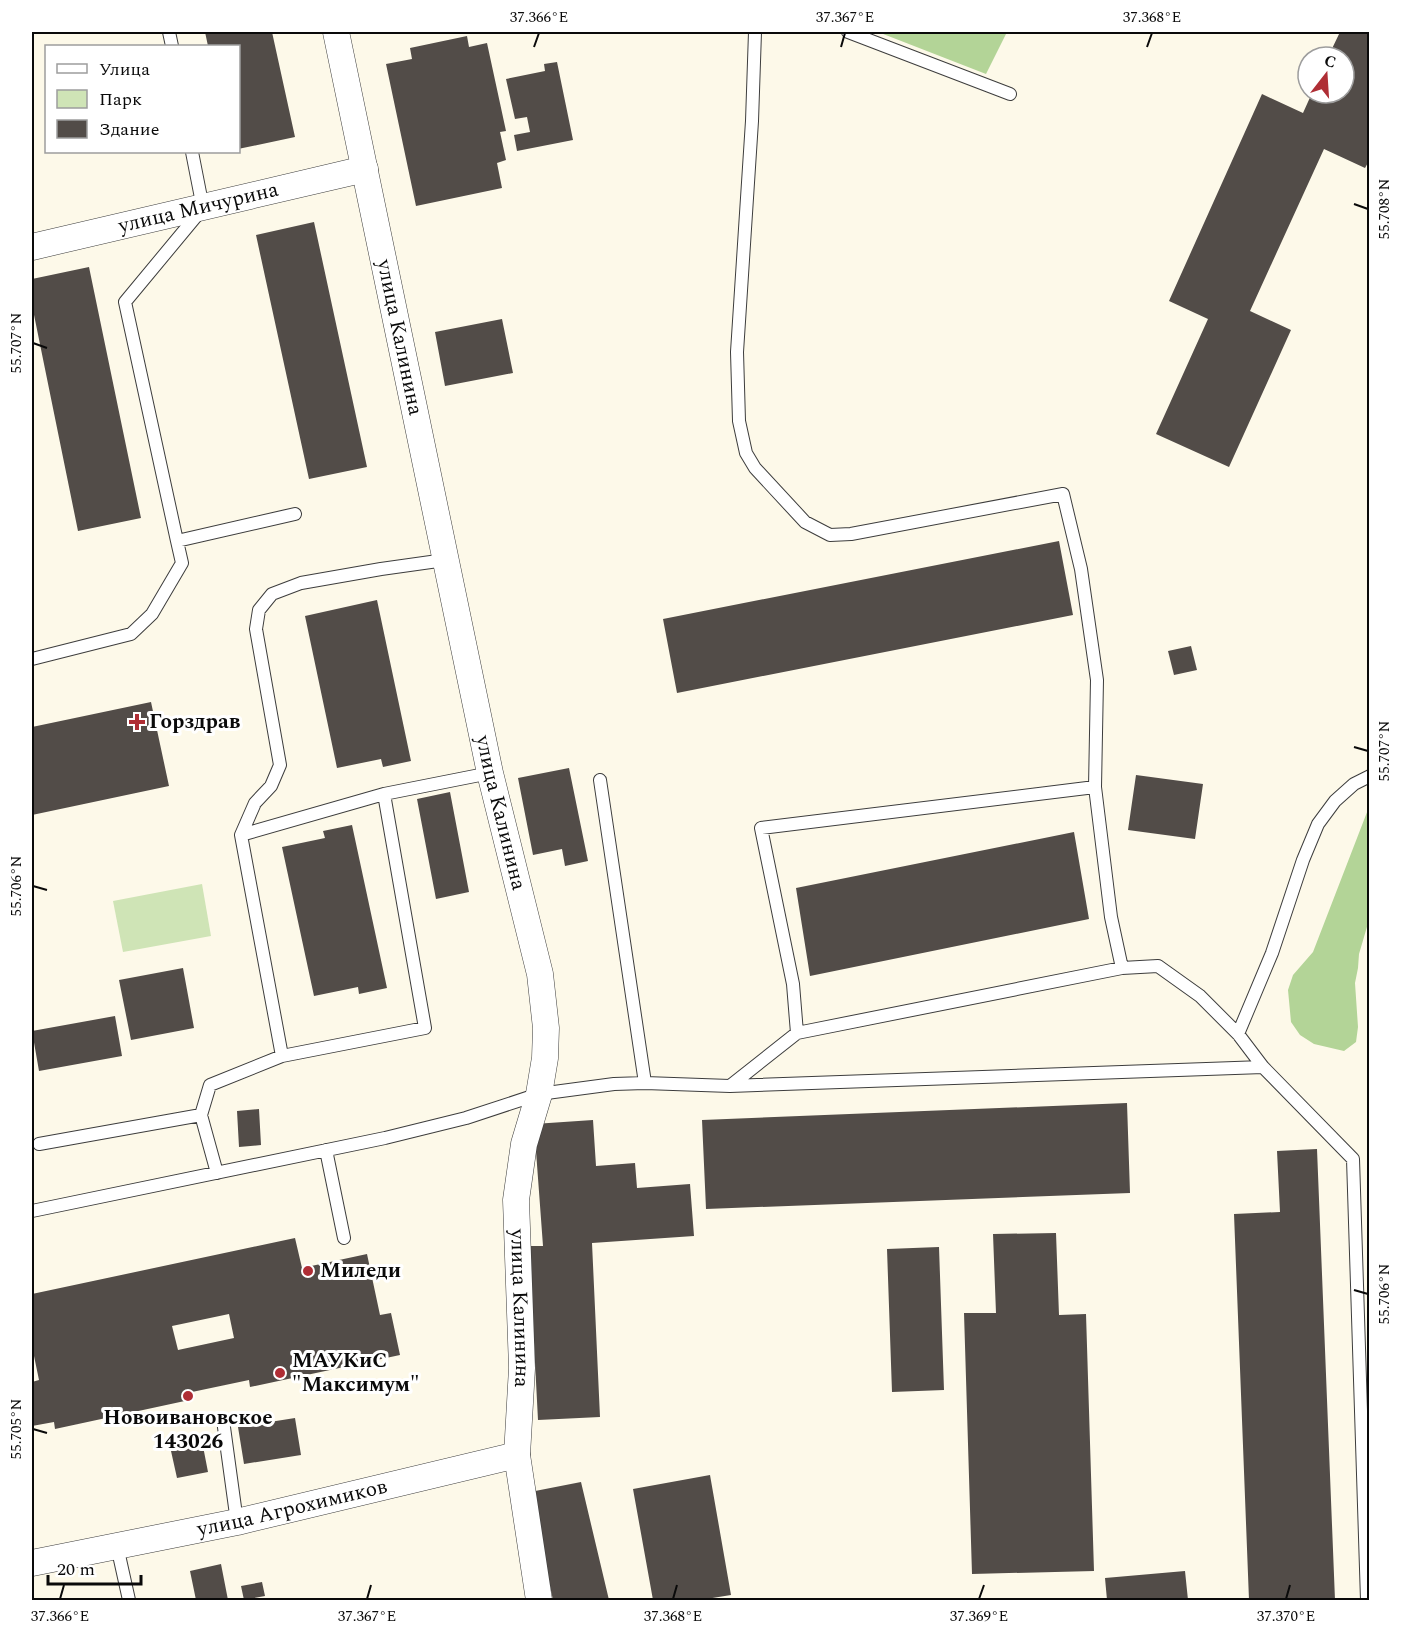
<svg xmlns="http://www.w3.org/2000/svg" width="1401" height="1632" viewBox="0 0 1401 1632" font-family="Spectral,serif">
  <style>
    .green { fill: #cfe4b6 }
    .forest { fill: #b3d497 }
    .building { fill: #524c48; fill-rule: evenodd }
    .lines { fill: none; stroke-linecap: round; stroke-linejoin: round }
    .service-casing { stroke: #3d3d3d; stroke-width: 14 }
    .minor-casing { stroke: #3d3d3d; stroke-width: 27 }
    .service { stroke: #fff; stroke-width: 12 }
    .minor { stroke: #fff; stroke-width: 26 }
    .ticks { fill: none; stroke: #0a0a0a; stroke-width: 2 }
    .poi-dot { fill: #af2e35; stroke: #fff; stroke-width: 2 }
    .labels { text-anchor: middle; dominant-baseline: central; stroke-width: 6; stroke-linejoin: round; paint-order: stroke }
    .street-label { font-size: 21px; fill: #0a0a0a; stroke: #fff }
    .poi-label { font-size: 21px; font-weight: bold; fill: #0a0a0a; stroke: #fff; text-anchor: start }
    .neatline { fill: none; stroke: #0a0a0a; stroke-width: 2 }
    .ticks-label { font-size: 15px; text-anchor: middle; fill: #0a0a0a }
  </style>
  <rect width="100%" height="100%" fill="#fdf9e9"/>
  <!-- green -->
  <path class="green" d="M202 884 211 936 123 952 113 901Z"/>
  <!-- forest -->
  <path class="forest" d="M878 32H1007L986 74Z
    M1369 807V920L1359 954 1358 968 1355 983 1358 1027 1356 1042 1344 1051 1314 1044 1300 1035 1291 1022 1288 990 1293 975 1313 952Z"/>
  <!-- building -->
  <path class="building" d="M205 32H272L295 137 238 149V46H208Z
    M1340 32H1370V159L1365 168 1324 149 1250 311 1291 330 1229 467 1156 434 1208 319 1169 301 1262 94 1303 113 1312 93H1344V57H1328Z
    M467 36 469 47 487 43 506 131 500 132 506 160 497 163 502 188 416 206 386 64 412 59 410 48Z
    M557 62 573 140 517 151 514 135 530 132 527 117 515 119 506 79 545 71 544 64Z
    M314 222 367 467 309 479 256 235Z
    M89 267 141 518 78 531 32 305V279Z
    M502 319 513 373 445 386 435 332Z
    M1059 541 1073 615 677 693 663 619Z
    M377 600 411 761 383 767 381 759 337 768 305 616Z
    M1191 646 1197 670 1174 675 1168 651Z
    M151 702 169 786 32 815V727Z
    M569 768 588 861 565 866 562 849 533 855 518 778Z
    M1136 775 1203 784 1195 839 1128 830Z
    M450 792 469 892 436 899 417 799Z
    M352 825 387 988 359 994 358 987 314 996 282 847 325 838 323 831Z
    M1074 832 1089 919 810 976 796 888Z
    M183 968 194 1028 131 1040 119 980Z
    M115 1016 122 1056 39 1071 32 1031Z
    M1127 1103 1130 1193 706 1209 702 1120Z
    M259 1109 261 1145 239 1147 237 1111Z
    M593 1120 596 1166 635 1163 637 1188 690 1184 694 1236 592 1243 600 1417 538 1420 529 1246H543L534 1124Z
    M1317 1149 1335 1600H1249L1234 1214 1280 1212 1277 1151Z
    M1056 1233 1059 1315 1086 1314 1094 1571 972 1574 964 1313H996L993 1234Z
    M295 1238 302 1268 367 1254 380 1315 391 1313 400 1355 250 1387 249 1380 192 1392 194 1399 55 1429 54 1422 32 1426V1382L39 1380 34 1356H32V1294ZM229 1314 234 1338 178 1350 172 1326Z
    M939 1247 944 1390 892 1392 887 1249Z
    M295 1418 301 1455 244 1464 238 1427Z
    M201 1436 208 1472 177 1478 169 1442Z
    M710 1475 731 1595 700 1600H653L633 1489Z
    M581 1482 609 1600H553L530 1492Z
    M221 1564 228 1600H196L190 1571Z
    M1185 1571 1188 1600H1107L1105 1578Z
    M262 1582 265 1596 244 1600 241 1586Z"/>
  <g class="lines">
    <!-- service casing -->
    <g class="service-casing">
      <path id="service" d="M169 32 172 46
        M755 32 752 121 737 352 739 421 746 453 755 468 805 522 830 535 851 534 1063 494 1081 569 1097 680 1095 787
        M848 32 1010 94
        M192 152 203 208 125 302 177 541 295 514
        M32 659 131 634 152 614 182 563 177 541
        M600 780 645 1083
        M384 794 425 1028 282 1056 241 835 384 794 490 773
        M241 835 255 803 271 786 280 765 256 629 259 610 272 594 301 583 381 569 445 560
        M1122 968 1158 966 1200 996 1238 1034 1263 1067
        M1238 1034 1272 953 1303 860 1318 824 1335 801 1354 784 1370 776
        M730 1086 797 1033 793 984 761 828 1095 787 1111 917 1122 968 797 1033
        M39 1144 201 1115
        M326 1150 344 1238
        M217 1173 201 1115 210 1085 282 1056
        M32 1211 385 1138 466 1118 539 1094 614 1084 645 1083 730 1086 1263 1067 1353 1159 1367 1600
        M223 1420 237 1522
        M117 1546 129 1600"/>
    </g>
    <!-- minor casing -->
    <g class="minor-casing">
      <g id="minor">
        <path id="s1" d="M336 32 490 773 540 974 546 1028 545 1058 539 1094 524 1144 516 1200 522 1368 517 1455 539 1600"/>
        <path id="s2" d="M32 247 365 169"/>
        <path id="s3" d="M32 1563 237 1522 517 1455"/>
      </g>
    </g>
    <!-- service -->
    <use href="#service" class="service"/>
    <!-- minor -->
    <use href="#minor" class="minor"/>
  </g>
  <!-- ticks -->
  <path class="ticks" d="M534 47 539 33M841 47 845 33M1147 47 1152 33M1354 204 1368 209M33 343 47 348M1354 747 1368 751M33 886 47 890M1354 1290 1368 1294M33 1429 47 1433M60 1599 64 1585M367 1599 371 1585M673 1599 677 1585M979 1599 984 1585M1286 1599 1290 1585"/>
  <!-- markers -->
  <g class="poi-dot">
    <path d="M134 713h6v6h6v6h-6v6h-6v-6h-6v-6h6z"/>
    <circle cx="308" cy="1271" r="6"/>
    <circle cx="280" cy="1373" r="6"/>
    <circle cx="188" cy="1396" r="6"/>
  </g>
  <g class="labels">
    <!-- street labels -->
    <g class="street-label">
      <text stroke="none"><textPath href="#s2" startOffset="171">улица Мичурина</textPath></text>
      <text stroke="none"><textPath href="#s1" startOffset="312">улица Калинина</textPath></text>
      <text stroke="none"><textPath href="#s1" startOffset="798">улица Калинина</textPath></text>
      <text stroke="none"><textPath href="#s1" startOffset="1302">улица Калинина</textPath></text>
      <text stroke="none"><textPath href="#s3" startOffset="266">улица Агрохимиков</textPath></text>
    </g>
    <!-- poi labels -->
    <g class="poi-label">
      <text x="149" y="722">Горздрав</text>
      <text x="320" y="1271">Миледи</text>
      <text x="292" y="1361">МАУКиС<tspan x="292" dy="24">"Максимум"</tspan></text>
      <text x="188" y="1418" text-anchor="middle">Новоивановское<tspan x="188" dy="24">143026</tspan></text>
    </g>
  </g>
  <!-- border -->
  <rect width="1401" height="1632" fill="none" stroke="#ffffff" stroke-width="66"/>
  <!-- legend -->
  <rect x="45" y="45" width="195" height="108" fill="#ffffff" stroke="#9d9d9d" stroke-width="1.5"/>
  <rect x="57" y="64" width="30" height="9" fill="#ffffff" stroke="#9d9d9d" stroke-width="1.5"/>
  <text x="99" y="75" font-size="18" fill="#0a0a0a">Улица</text>
  <rect x="57" y="90" width="30" height="18" fill="#cfe4b6" stroke="#9d9d9d" stroke-width="1.5"/>
  <text x="99" y="105" font-size="18" fill="#0a0a0a">Парк</text>
  <rect x="57" y="120" width="30" height="18" fill="#524c48" stroke="#9d9d9d" stroke-width="1.5"/>
  <text x="99" y="135" font-size="18" fill="#0a0a0a">Здание</text>
  <!-- north arrow -->
  <g transform="translate(1326 75) rotate(17)"><circle r="28" fill="#ffffff" stroke="#9d9d9d" stroke-width="1.5"/>
  <path d="M0-4.5L10 22L0 15L-10 22Z" fill="#af2e35"/>
  <text y="-9" font-size="16" font-weight="bold" text-anchor="middle" fill="#0a0a0a">С</text>
  </g>
  <!-- scale -->
  <path d="M48 1575v9h93v-9" fill="none" stroke="#0a0a0a" stroke-width="3"/>
  <text x="57" y="1575" font-size="18" fill="#0a0a0a" stroke="#ffffff" stroke-width="4.5" paint-order="stroke">20 m</text>
  <rect x="33" y="33" width="1335" height="1566" class="neatline"/>
  <g class="ticks-label">
    <text x="539" y="22">37.366°E</text>
    <text x="845" y="22">37.367°E</text>
    <text x="1152" y="22">37.368°E</text>
    <text transform="translate(1384 209) rotate(-90)" y="5">55.708°N</text>
    <text transform="translate(16 343) rotate(-90)" y="5">55.707°N</text>
    <text transform="translate(1384 751) rotate(-90)" y="5">55.707°N</text>
    <text transform="translate(16 886) rotate(-90)" y="5">55.706°N</text>
    <text transform="translate(1384 1294) rotate(-90)" y="5">55.706°N</text>
    <text transform="translate(16 1429) rotate(-90)" y="5">55.705°N</text>
    <text x="60" y="1621">37.366°E</text>
    <text x="367" y="1621">37.367°E</text>
    <text x="673" y="1621">37.368°E</text>
    <text x="979" y="1621">37.369°E</text>
    <text x="1286" y="1621">37.370°E</text>
  </g>
</svg>
